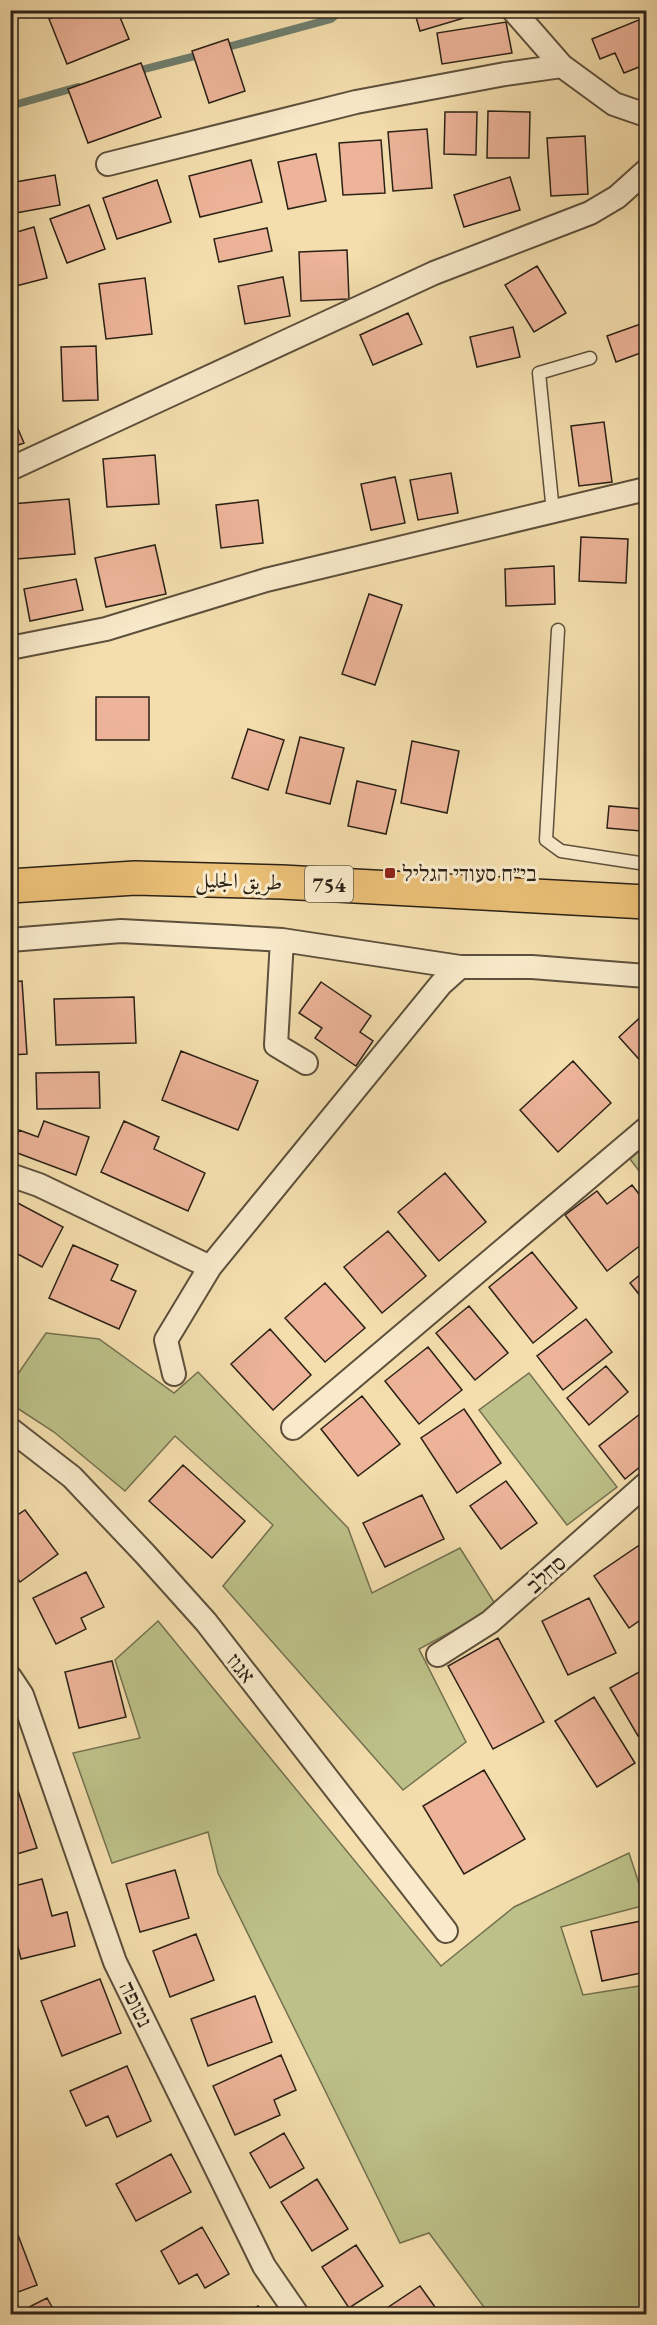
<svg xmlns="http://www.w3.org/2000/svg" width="657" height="2325" viewBox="0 0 657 2325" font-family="'EB Garamond',Amiri,'Frank Ruhl Libre',serif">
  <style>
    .green { fill: #bdc189; stroke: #747150; stroke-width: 1.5 }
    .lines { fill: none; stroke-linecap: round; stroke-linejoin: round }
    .stream { stroke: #6f7e6d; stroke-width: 8 }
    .building { fill: #edb499; stroke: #2b2116; stroke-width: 1.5 }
    .lane-casing { stroke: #5d503c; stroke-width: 15 }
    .street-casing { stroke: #5d503c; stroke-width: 26 }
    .primary-casing { stroke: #2b2116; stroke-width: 36 }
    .lane { stroke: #f8eaca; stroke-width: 12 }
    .street { stroke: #f8eaca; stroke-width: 22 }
    .primary { stroke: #eabf76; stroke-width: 33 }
    .poi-dot { fill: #8f2418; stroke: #f8eaca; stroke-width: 2 }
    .labels { text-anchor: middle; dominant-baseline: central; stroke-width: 6; stroke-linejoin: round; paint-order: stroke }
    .shield { fill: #f8eaca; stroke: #685d4c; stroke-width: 1.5 }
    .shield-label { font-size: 21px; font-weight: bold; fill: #2b2116 }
    .poi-label { font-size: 22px; fill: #2b2116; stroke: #f8eaca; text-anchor: start }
    .street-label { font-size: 22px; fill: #2b2116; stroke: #f8eaca }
  </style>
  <rect width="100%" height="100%" fill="#f4dead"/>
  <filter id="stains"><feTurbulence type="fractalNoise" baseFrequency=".00333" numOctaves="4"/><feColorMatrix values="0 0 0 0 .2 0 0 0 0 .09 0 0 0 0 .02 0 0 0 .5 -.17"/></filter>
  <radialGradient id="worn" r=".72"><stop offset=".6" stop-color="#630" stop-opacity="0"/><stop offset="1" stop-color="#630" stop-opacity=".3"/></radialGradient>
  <!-- green -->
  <path class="green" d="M646 1144V1180L630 1159Z
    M46 1333 99 1339 174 1393 198 1372 348 1528 372 1593 460 1548 497 1607 419 1649 466 1742 403 1790 223 1586 273 1525 175 1436 125 1491 54 1432 11 1404V1384Z
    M529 1373 617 1487 567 1525 479 1410Z
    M158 1621 441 1966 514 1907 629 1853 646 1905 561 1927 583 1995 646 1985V2314H489L429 2233 400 2243 218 1873 208 1832 112 1863 73 1753 140 1738 115 1660Z"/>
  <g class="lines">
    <!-- stream -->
    <path class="stream" d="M220 49 331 19 342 10
      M133 72 203 54
      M10 106 78 87"/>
  </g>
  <!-- building -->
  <path class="building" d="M70 10H117L129 39 67 64 49 19Z
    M414 10H462L464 18 420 31Z
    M646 17V71L644 65 624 73 615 53 600 59 592 39Z
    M506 22 512 53 442 64 437 33Z
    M228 39 245 91 209 103 192 51Z
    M141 63 161 117 88 143 68 89Z
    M488 111 530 112 529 158H487Z
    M445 112H477L476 155 444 154Z
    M427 129 432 188 393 191 388 132Z
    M585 136 588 194 551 196 547 138Z
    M381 140 385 193 343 195 339 143Z
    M316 154 326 201 288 209 278 162Z
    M251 160 262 202 200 217 189 176Z
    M55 175 60 205 10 214V183Z
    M510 177 520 210 464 227 454 195Z
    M157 180 171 222 117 239 103 198Z
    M89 205 105 249 67 263 50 219Z
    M34 227 47 278 12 287 10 234Z
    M267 228 272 251 219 262 214 239Z
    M347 250 349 299 301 301 299 252Z
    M537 266 566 313 534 332 505 285Z
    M283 277 290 316 245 324 238 286Z
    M145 278 152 334 106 339 99 284Z
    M408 313 422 344 373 365 360 335Z
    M646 322V351L616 362 607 336Z
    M513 327 520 357 477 367 470 337Z
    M96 346 98 400 63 401 61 347Z
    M10 410 24 443 10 448Z
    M604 422 612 482 579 486 571 426Z
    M155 455 159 504 107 507 103 459Z
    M451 473 458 513 418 520 410 480Z
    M395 477 405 523 371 530 361 484Z
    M69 499 75 554 17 559 12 504Z
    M258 500 263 543 221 548 216 505Z
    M581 537 628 539 626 583 579 581Z
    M155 545 166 594 106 607 95 558Z
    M554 566 555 604 506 606 505 569Z
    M76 579 83 610 30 621 24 589Z
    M369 594 402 605 375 685 342 674Z
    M96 697H149V740H96Z
    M248 729 284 740 268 790 232 778Z
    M300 737 344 748 330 804 286 793Z
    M412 741 459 751 447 813 401 803Z
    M10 761H16L15 814H10Z
    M357 781 396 790 386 834 348 826Z
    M609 806 643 809 641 831 607 828Z
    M22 981 27 1054 10 1055V982Z
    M321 982 371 1016 360 1032 373 1041 356 1066 315 1038 322 1028 299 1013Z
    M134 997 136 1043 56 1045 54 999Z
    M646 1012V1067L619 1037Z
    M181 1051 258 1081 238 1130 162 1100Z
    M573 1061 611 1103 558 1152 520 1110Z
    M99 1072 100 1108 37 1109 36 1073Z
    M44 1121 89 1137 76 1175 12 1151 19 1130 38 1137Z
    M124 1121 159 1137 154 1149 205 1173 188 1211 101 1172Z
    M445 1173 486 1222 439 1261 398 1212Z
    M632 1185 646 1203V1241L607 1271 565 1215 597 1191 607 1204Z
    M14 1201 63 1227 42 1267 10 1250V1207Z
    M388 1231 426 1276 382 1313 344 1267Z
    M73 1245 118 1265 111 1280 136 1291 119 1329 49 1298Z
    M532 1252 577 1308 533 1343 489 1287Z
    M646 1270V1303L630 1283Z
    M325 1283 365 1328 325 1362 285 1318Z
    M469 1306 508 1353 475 1380 436 1333Z
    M586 1319 612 1352 563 1390 537 1356Z
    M270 1329 311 1375 273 1410 231 1364Z
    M428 1347 462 1390 419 1424 385 1381Z
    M606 1366 628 1392 589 1425 567 1398Z
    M362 1396 400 1444 358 1476 321 1429Z
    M464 1409 501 1463 457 1493 421 1438Z
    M640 1414 646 1422V1462L625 1479 599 1446Z
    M183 1465 245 1521 212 1558 149 1501Z
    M506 1481 537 1523 501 1549 470 1506Z
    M422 1495 444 1539 385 1567 363 1523Z
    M25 1510 58 1554 20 1582 10 1569V1520Z
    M641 1544 646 1552V1616L629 1628 594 1576Z
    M86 1572 104 1607 81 1618 86 1629 56 1644 33 1598Z
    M589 1598 616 1653 568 1675 542 1621Z
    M498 1638 544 1722 493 1749 448 1666Z
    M112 1661 126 1717 79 1728 65 1672Z
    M641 1671 646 1681V1731L638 1736 610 1688Z
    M594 1697 635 1763 597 1787 555 1721Z
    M10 1726 17 1756 10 1758Z
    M484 1770 525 1839 464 1874 423 1806Z
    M18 1791 37 1848 10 1856V1793Z
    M175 1870 189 1918 140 1932 126 1884Z
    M42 1879 52 1916 67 1912 75 1946 21 1959 13 1928H10V1887Z
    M646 1920V1972L602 1981 591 1931Z
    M196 1934 214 1980 170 1997 153 1951Z
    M100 1979 121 2033 62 2056 41 2001Z
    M255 1996 272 2042 208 2066 191 2019Z
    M281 2055 296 2090 274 2100 280 2115 235 2135 213 2086Z
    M127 2066 151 2121 117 2137 108 2116 86 2126 70 2091Z
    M284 2133 304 2168 270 2188 250 2153Z
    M171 2154 191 2192 136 2221 116 2184Z
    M317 2179 348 2229 312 2251 281 2202Z
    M202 2227 229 2274 205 2288 197 2274 179 2284 161 2251Z
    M18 2235 37 2285 10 2295V2238Z
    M356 2245 383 2286 349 2308 322 2267Z
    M420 2286 440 2314H378Z
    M47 2298 56 2314H20L19 2312Z
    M258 2306 263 2314H244Z"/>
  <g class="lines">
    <!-- lane casing -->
    <g class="lane-casing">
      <path id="lane" d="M553 512 539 373 590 358
        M558 630 546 840 561 851 646 864"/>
    </g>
    <!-- street casing -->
    <g class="street-casing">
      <path id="street" d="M513 10 562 66 614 104 646 115
        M108 164 356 102 505 74 562 66
        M10 469 434 273 590 213 617 197 646 171
        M10 648 106 629 266 580 646 489
        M10 940 121 931 233 937 282 940 460 967H532L646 976
        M282 940 276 1045 306 1063
        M10 1175 39 1185 210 1267
        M174 1374 166 1340 210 1267 441 984 460 967
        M293 1428 646 1129
        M10 1429 72 1477 145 1554 206 1622 446 1931
        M438 1655 490 1622 646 1484
        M10 1677 22 1695 115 1962 264 2266 297 2314"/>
    </g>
    <!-- primary casing -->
    <g class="primary-casing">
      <path id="primary" d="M10 886 135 878 282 882 646 902"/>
    </g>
    <!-- lane -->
    <use href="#lane" class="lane"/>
    <!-- street -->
    <use href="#street" class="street"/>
    <!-- primary -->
    <use href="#primary" class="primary"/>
  </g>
  <!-- markers -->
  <rect class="poi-dot" x="384" y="867" width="12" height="12" rx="3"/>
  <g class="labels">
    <!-- shield labels -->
    <rect class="shield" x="305" y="866" width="48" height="36" rx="4.5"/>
    <g class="shield-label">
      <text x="329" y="884">754</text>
    </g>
    <!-- poi labels -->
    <g class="poi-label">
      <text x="402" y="873">בי״ח סעודי הגליל</text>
    </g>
    <!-- street labels -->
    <g class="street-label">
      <text transform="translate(239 881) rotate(2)">طريق الجليل</text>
      <text transform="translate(546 1574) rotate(-42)">סחלב</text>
      <text transform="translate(241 1668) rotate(52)">אגוז</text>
      <text transform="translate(136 2004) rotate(64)">נטופה</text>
    </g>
  </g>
  <!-- margin -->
  <rect width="657" height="2325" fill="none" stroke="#f4dead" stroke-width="36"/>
  <rect x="12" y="12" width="633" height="2301" fill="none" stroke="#2b2116" stroke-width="3"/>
  <rect x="18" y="18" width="621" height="2289" fill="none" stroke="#2b2116" stroke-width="1.5"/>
  <rect width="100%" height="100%" filter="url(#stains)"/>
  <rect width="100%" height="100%" fill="url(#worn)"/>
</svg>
